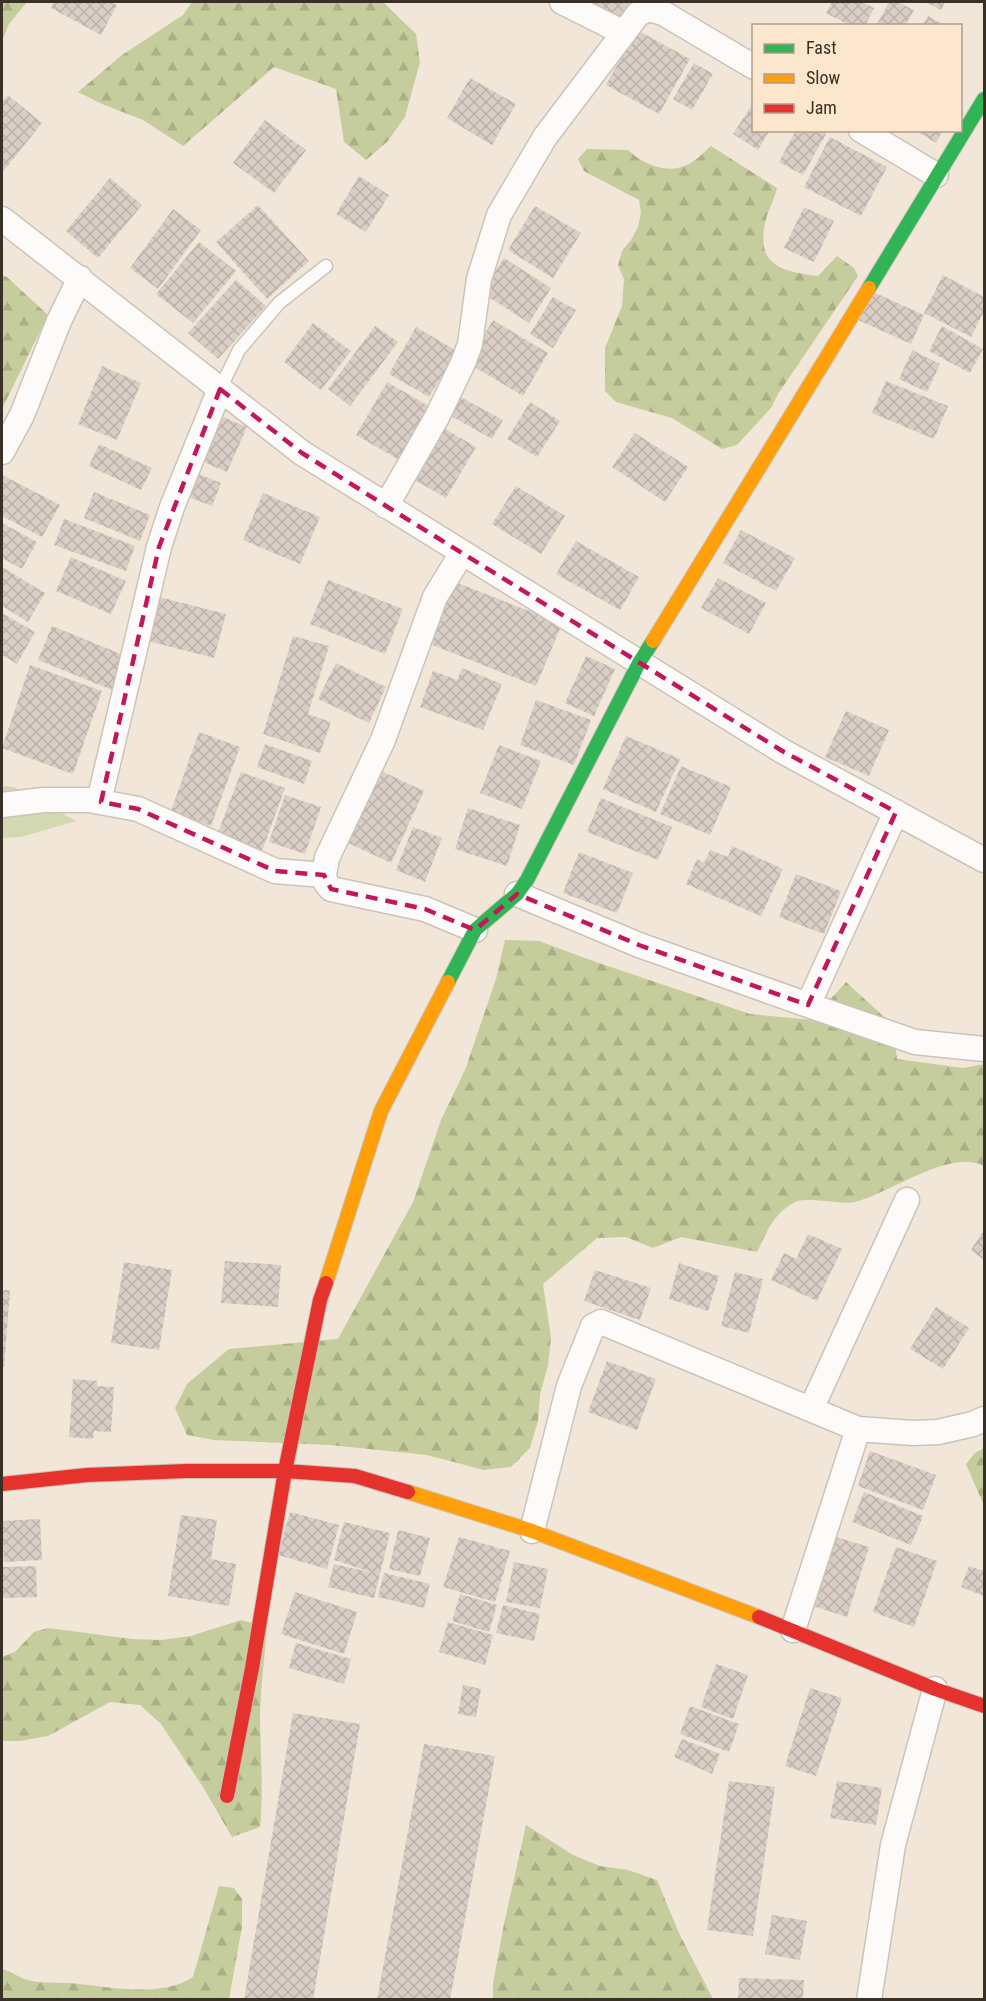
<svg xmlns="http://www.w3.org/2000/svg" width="986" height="2001" viewBox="0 0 986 2001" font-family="'Roboto Condensed',sans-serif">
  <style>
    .forest { fill: url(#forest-firs) }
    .green { fill: #d2d8af }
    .building { fill: url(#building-cross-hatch) }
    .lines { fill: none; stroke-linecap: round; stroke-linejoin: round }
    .lane-casing { stroke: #ccc3b8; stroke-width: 15 }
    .street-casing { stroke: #ccc3b8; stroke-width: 27 }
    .fast-casing { stroke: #ccc3b8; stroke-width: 16 }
    .slow-casing { stroke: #ccc3b8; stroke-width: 16 }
    .jam-casing { stroke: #ccc3b8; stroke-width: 16 }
    .lane { stroke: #fdfbf9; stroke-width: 12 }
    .street { stroke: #fdfbf9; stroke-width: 24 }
    .fast { stroke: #30b455; stroke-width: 14 }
    .slow { stroke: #ff9f0a; stroke-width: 14 }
    .jam { stroke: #e5322d; stroke-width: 14 }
    .marked { fill: none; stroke: #c2185b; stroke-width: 4.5; stroke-dasharray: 12 8; stroke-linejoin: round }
  </style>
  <defs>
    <pattern id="forest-firs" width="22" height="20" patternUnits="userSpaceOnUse" patternTransform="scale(1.5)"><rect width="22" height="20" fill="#c5cd9c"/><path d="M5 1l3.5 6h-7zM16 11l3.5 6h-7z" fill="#aab086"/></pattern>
    <pattern id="building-cross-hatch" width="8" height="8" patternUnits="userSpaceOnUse" patternTransform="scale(1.5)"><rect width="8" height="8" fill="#d9cec5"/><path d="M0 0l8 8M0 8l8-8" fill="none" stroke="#bbb1a9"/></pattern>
  </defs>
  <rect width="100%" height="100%" fill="#f2e6d8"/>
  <!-- forest -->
  <path class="forest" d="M2 2H27L9 24 2 41Z
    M192 2H383L416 34 420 62 405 117 387 142 366 160 344 142 336 89 274 67 183 146 143 120 102 104 78 92 122 55 183 15Z
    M711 146 777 188C775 198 769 208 766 219 755 265 779 271 818 276L837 256 854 268 858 276 778 394 771 408 737 445 722 449 672 418 616 402 605 391V348L622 306 624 279 618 265 622 251 631 240 638 227 641 213 639 200 584 171 578 159 587 149 628 150C644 165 668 175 689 164 697 160 704 152 711 146Z
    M2 275 7 277 48 315 2 409Z
    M505 940 539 941 593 961 750 1014 812 1020 846 982 893 1025 897 1059 963 1068 984 1064V1166C949 1148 890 1194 855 1202 840 1205 807 1196 795 1202 773 1214 768 1230 757 1252L681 1237 653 1248 626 1237 597 1238 543 1284 551 1338 548 1366 540 1394 538 1421 530 1448 511 1467 484 1470 427 1455 330 1445 214 1440 187 1435 175 1408 187 1384 229 1349 338 1339 413 1202 441 1120 465 1070 496 979Z
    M984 1448V1506L966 1464 975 1453Z
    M241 1620 267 1627C265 1655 261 1683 260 1711 260 1750 264 1789 260 1827L232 1837 203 1787 161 1724 140 1705 110 1702 48 1736 20 1741H2V1657L15 1652 34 1632 48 1628 132 1639 161 1640 191 1636Z
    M526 1825 573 1855 600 1866 628 1870 657 1880 679 1933 713 1999H493V1983L504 1924Z
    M219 1886 234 1888 242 1899V1927L229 1999H2V1969C11 1971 18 1977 27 1980 41 1984 55 1982 69 1983 107 1986 159 1999 193 1977Z"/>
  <!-- green -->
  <path class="green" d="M2 786 14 787 76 821 21 837 2 838Z"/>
  <!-- building -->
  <path class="building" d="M54 2H110L117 5 101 35 51 8Z
    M592 2H629L621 17Z
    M832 2H862L874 8 865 26H851L826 13Z
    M889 2H898L914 10 905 26H876Z
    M925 2H945L941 10Z
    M928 16 946 26H922Z
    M637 30 690 59 659 114 606 85Z
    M694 63 713 74 692 110 673 99Z
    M470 78 516 104 492 145 447 118Z
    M8 95 42 123 2 173V103Z
    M754 102V130H770L758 150 733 134Z
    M265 120 306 150 274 193 233 163Z
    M796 130H820L826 134 803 175 779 162Z
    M915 130H943L936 143Z
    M830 137 887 167 861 216 804 187Z
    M359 176 389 195 366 232 336 214Z
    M110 178 142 205 98 258 66 231Z
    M258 205 309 261 267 299 216 242Z
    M535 206 581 233 553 278 508 250Z
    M804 207 834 221 814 262 784 248Z
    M173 209 201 230 158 289 130 268Z
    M199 242 236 271 193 323 156 294Z
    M504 258 551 288 529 323 482 293Z
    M943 275 984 297V311L971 337 924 313Z
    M236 280 266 306 218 359 188 333Z
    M871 291 924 315 911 344 858 320Z
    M553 297 576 310 553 348 530 334Z
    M493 320 548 353 523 396 468 363Z
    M313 323 351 351 321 390 284 362Z
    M375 326 398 342 350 406 328 389Z
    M942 326 983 349 970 373 929 351Z
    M416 327 457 351 429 397 389 374Z
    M912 350 940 364 927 392 899 379Z
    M102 366 141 383 117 440 78 424Z
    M886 381 948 406 934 439 872 413Z
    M387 382 432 408 401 461 356 435Z
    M455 394 503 420 492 439 444 412Z
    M530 402 560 421 537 457 507 439Z
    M213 413 247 427 227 472 194 458Z
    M440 426 476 447 446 498 411 478Z
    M635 433 688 467 665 502 612 467Z
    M99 444 152 468 141 490 89 466Z
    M189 470 221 483 212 506 180 494Z
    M2 475 60 505 42 537 2 516Z
    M516 486 565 516 541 554 492 524Z
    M94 492 150 515 140 541 84 518Z
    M263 493 320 517 300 564 243 540Z
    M64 519 135 546 126 571 54 545Z
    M2 523 37 542 22 569 2 558Z
    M741 530 795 558 776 591 723 563Z
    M576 541 639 577 620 610 556 574Z
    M71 557 126 581 111 614 56 591Z
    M2 567 45 593 28 622 2 606Z
    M718 578 766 603 749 634 701 608Z
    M328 580 403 609 385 654 310 624Z
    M455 582 562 624 536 686 430 644Z
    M155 596 226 614 214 658 144 640Z
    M2 613 35 632 17 664 2 655Z
    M52 626 131 658 117 692 38 660Z
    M293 636 329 646 308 714 331 722 320 753 263 734Z
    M586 656 615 669 594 716 565 703Z
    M336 663 386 687 369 723 318 699Z
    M30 665 102 691 73 774 2 748Z
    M462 668 502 684 483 730 420 707 433 671 457 680Z
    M536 700 591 720 574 765 520 745Z
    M846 711 889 730 869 776 825 757Z
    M199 732 240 747 211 826 171 811Z
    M626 736 680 759 656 812 603 789Z
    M265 744 312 761 304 784 257 767Z
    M499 745 541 761 522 809 480 793Z
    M681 766 731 787 710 835 660 814Z
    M381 771 424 791 391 863 348 843Z
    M241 772 285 788 260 856 215 840Z
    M285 795 321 807 305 854 269 842Z
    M601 798 672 827 658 860 587 832Z
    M468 808 520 825 507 866 455 849Z
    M413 827 442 838 425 882 396 870Z
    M732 846 783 869 761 916 686 884 697 859 704 863 710 850 728 857Z
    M579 852 633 873 617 913 563 893Z
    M796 874 841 891 824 934 779 917Z
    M984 1230V1260L971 1250Z
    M808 1234 842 1249 817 1301 771 1280 784 1253 796 1259Z
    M225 1261 281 1265 278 1307 221 1303Z
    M124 1262 172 1270 159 1350 111 1343Z
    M679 1263 719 1276 708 1311 669 1299Z
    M595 1270 651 1288 640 1320 584 1301Z
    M735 1272 763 1279 749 1333 721 1326Z
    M2 1290H10L4 1368 2 1367Z
    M936 1307 969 1328 943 1369 910 1349Z
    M607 1361 656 1379 637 1430 588 1412Z
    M73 1379 97 1381V1386L114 1387 111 1432 94 1431 93 1439 69 1437Z
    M870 1451 936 1475 923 1510 858 1486Z
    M864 1492 923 1516 911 1545 852 1522Z
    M290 1512 339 1525 327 1569 278 1555Z
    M181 1515 217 1520 211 1559 236 1564 229 1606 168 1596Z
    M40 1519 42 1560 4 1562 2 1521Z
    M344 1522 390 1533 374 1598 328 1587 334 1564 374 1573 334 1560Z
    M398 1530 430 1538 420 1576 389 1569Z
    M459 1537 510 1551 495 1602 443 1587Z
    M836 1537 869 1547 847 1617 813 1606Z
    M896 1547 937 1561 914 1627 873 1612Z
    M514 1562 548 1569 540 1608 506 1602Z
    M36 1566 37 1597 2 1598V1567Z
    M969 1566 984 1571V1596L961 1587Z
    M384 1573 430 1584 424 1608 378 1597Z
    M295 1592 357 1612 344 1654 281 1634Z
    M460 1594 497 1605 489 1632 452 1621Z
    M503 1605 540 1614 534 1641 496 1633Z
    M448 1622 493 1635 485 1665 439 1652Z
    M296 1643 351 1659 344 1684 289 1668Z
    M716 1664 748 1675 733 1719 701 1707Z
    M463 1685 481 1689 476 1717 458 1714Z
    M810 1688 842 1698 816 1776 785 1766Z
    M690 1706 739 1724 729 1752 680 1734Z
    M293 1713 360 1724 313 2000H244Z
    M682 1739 720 1754 712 1774 674 1757Z
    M424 1744 495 1756 450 2000H377Z
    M729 1781 775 1787 753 1936 707 1930Z
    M837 1781 882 1788 876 1825 830 1818Z
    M772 1915 807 1921 800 1960 765 1954Z
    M739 1978 804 1980 803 2000H738Z"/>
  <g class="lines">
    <!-- lane casing -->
    <g class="lane-casing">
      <path id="lane" d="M220 389 239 350 279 303 326 266"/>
    </g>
    <!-- street casing -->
    <g class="street-casing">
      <path id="street" d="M562 2 624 33
        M861 130 936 175
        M2 219 302 453 784 752 984 860
        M2 452 22 415 59 321 80 278
        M386 506 437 417 463 363 470 344 479 279 499 215 545 137 638 14 650 9 663 13 754 67
        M101 802V793L159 547 172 507 220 389
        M2 805 43 800H89L138 809 275 871 324 875 327 858 383 740 435 597 462 553
        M324 875 326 883 331 889 425 909 475 930
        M517 894 639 945 808 1005 896 812
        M808 1005 915 1042 984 1049
        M811 1409 907 1200
        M532 1531 569 1386 593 1326 601 1322 858 1429 913 1433 938 1432 973 1424 984 1419
        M793 1630 858 1429
        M869 2000 893 1845 935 1689"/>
    </g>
    <!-- fast casing -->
    <g class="fast-casing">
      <path id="fast" d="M869 288 984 99
        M448 982 475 930 517 894 527 880 639 663 653 641"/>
    </g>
    <!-- slow casing -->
    <g class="slow-casing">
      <path id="slow" d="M653 641 869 288
        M326 1283 381 1111 448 982
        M408 1492 532 1531 759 1617"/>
    </g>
    <!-- jam casing -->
    <g class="jam-casing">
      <path id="jam" d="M2 1484 87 1475 186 1471H285L355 1476 408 1492
        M759 1617 935 1689 984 1706
        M227 1796 252 1668 285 1471 320 1300 326 1283"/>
    </g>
    <!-- lane -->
    <use href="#lane" class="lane"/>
    <!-- street -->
    <use href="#street" class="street"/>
    <!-- fast -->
    <use href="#fast" class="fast"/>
    <!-- slow -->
    <use href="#slow" class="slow"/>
    <!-- jam -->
    <use href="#jam" class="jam"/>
  </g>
  <!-- marked area -->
  <path class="marked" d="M220 389 302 453 386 506 784 752 896 812 808 1005 639 945 517 894 475 930 425 909 331 889 324 875 275 871 138 809 101 802 159 547Z"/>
  <!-- border -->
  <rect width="986" height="2001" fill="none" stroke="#393027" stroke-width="6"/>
  <!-- legend -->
  <rect x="752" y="24" width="210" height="108" fill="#fce7ce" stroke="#ae9e8b" stroke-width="1.5"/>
  <rect x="764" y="44" width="30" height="9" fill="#30b455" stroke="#ae9e8b" stroke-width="1.5"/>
  <text x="806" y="54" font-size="18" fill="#393027">Fast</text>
  <rect x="764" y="74" width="30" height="9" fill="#ff9f0a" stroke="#ae9e8b" stroke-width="1.5"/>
  <text x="806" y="84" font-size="18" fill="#393027">Slow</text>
  <rect x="764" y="104" width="30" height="9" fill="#e5322d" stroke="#ae9e8b" stroke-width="1.5"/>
  <text x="806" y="114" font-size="18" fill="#393027">Jam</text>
</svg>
